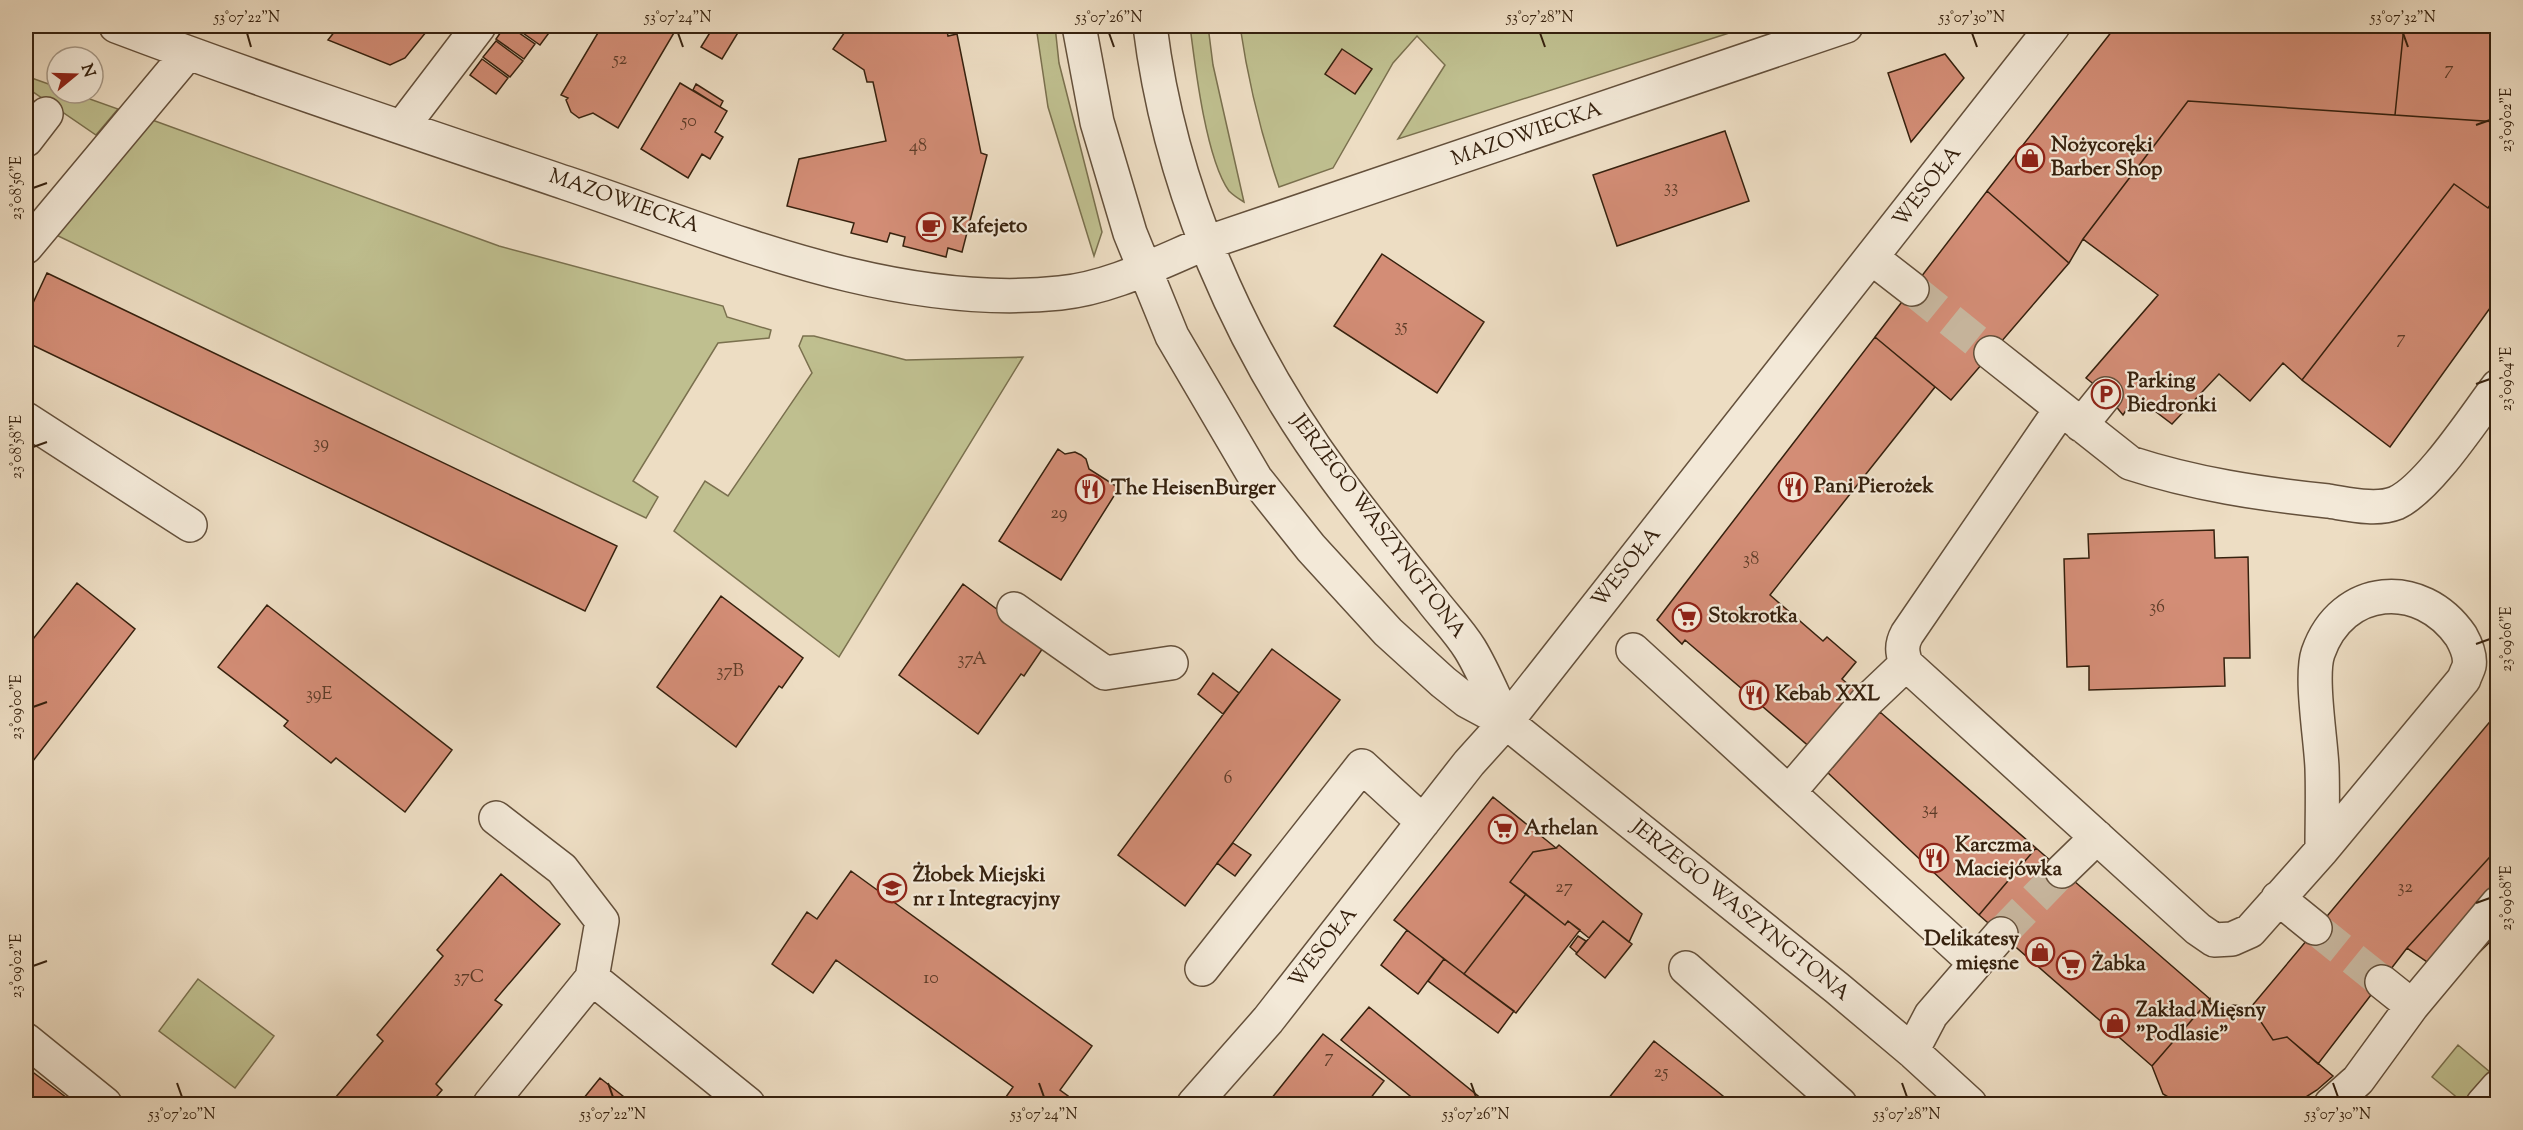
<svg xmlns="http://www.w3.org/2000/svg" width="2523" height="1130" viewBox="0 0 2523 1130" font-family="'Sorts Mill Goudy',serif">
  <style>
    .green { fill: #bfbf8f; stroke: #7a704e; stroke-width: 1.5 }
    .building { fill: #d38d76; stroke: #36210e; stroke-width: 1.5 }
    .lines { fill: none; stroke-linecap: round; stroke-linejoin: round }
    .minor-tunnel { stroke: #c8b79f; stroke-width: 33; stroke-dasharray: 33 16; stroke-linecap: butt }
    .minor-casing { stroke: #64503b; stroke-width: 36 }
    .minor { stroke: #f3e9d8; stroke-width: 33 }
    .ticks { fill: none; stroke: #36210e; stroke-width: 2 }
    .labels { text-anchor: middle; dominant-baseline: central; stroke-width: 4.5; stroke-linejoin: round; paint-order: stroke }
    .number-label { font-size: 18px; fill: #5d3c28 }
    .street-label { font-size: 21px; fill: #36210e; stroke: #f3e9d8 }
    .poi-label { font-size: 21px; font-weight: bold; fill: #36210e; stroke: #f3e9d8; text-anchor: start }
    .neatline { fill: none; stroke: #36210e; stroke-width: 2 }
    .ticks-label { font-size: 15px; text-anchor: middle; fill: #36210e }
  </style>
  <rect width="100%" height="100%" fill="#edddc3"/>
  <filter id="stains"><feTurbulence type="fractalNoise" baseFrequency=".00333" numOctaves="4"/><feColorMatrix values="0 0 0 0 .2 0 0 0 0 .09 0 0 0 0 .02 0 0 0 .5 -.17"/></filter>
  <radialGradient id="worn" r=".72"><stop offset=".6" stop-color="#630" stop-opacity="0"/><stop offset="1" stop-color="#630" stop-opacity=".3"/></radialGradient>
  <!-- green -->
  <path class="green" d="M1036 26H1055L1059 63 1102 232 1094 256 1048 107Z
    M1190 26H1208L1213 65 1244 202C1239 199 1233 195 1229 191 1206 159 1195 66 1190 26Z
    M1240 26H1751L1398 139 1445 65 1417 36 1393 63 1333 168 1279 187C1261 134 1248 81 1240 26Z
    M26 76 57 87V93H73L118 109 96 135 26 87Z
    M144 117 499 246 723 306 727 317 771 330 769 338 718 343 633 481 658 497 646 518 54 234Z
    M803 336H814L906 360 1023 357 839 657 674 531 705 481 728 496 812 373 799 346Z
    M198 979 274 1036 235 1088 159 1031Z
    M2458 1045 2497 1078 2483 1104H2465L2432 1077Z"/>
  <!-- building -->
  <path class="building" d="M339 26H431L405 58 390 65 328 40Z
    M505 26H509L535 44 524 59 496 39Z
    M513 26H554L540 45Z
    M602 26H678L618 128 593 113 579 118 571 112 566 100 568 98 561 95Z
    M714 26H742L722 59 701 47Z
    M849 26H946L948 36 957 34 981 153 987 155 962 252 948 248 946 257 903 246 905 237 890 233 887 242 851 233 854 223 787 206 799 159 886 141 873 82H867L864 70 833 49Z
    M2116 26H2404L2395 115 2188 101 2083 239 2069 263 1987 191Z
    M2404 26H2498V122L2395 115Z
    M496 41 523 61 510 77 483 57Z
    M1342 49 1372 69 1355 94 1325 74Z
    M1945 54 1964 78 1911 142 1888 73Z
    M482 59 508 78 496 94 470 75Z
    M680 83 727 111 715 132 723 137 710 159 702 154 688 178 641 149Z
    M696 84 723 101 720 107 693 90Z
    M2188 101 2498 122V194L2488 208 2454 184 2302 380 2283 363 2250 401 2219 374 2172 424 2135 396 2123 415 2106 394 2086 378 2158 295 2083 239Z
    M1725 131 1749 201 1617 246 1593 175Z
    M2454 184 2488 208 2498 194V297L2390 447 2302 380Z
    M1987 191 2069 263 1951 400 1875 337Z
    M1382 254 1484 322 1437 393 1334 326Z
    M47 273 617 546 585 611 26 342V318Z
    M1875 337 1935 387 1770 595 1823 641 1827 637 1856 662 1842 679 1880 712 1833 767 1685 640 1682 644 1657 620Z
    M1058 449 1065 454 1075 452 1081 455 1086 459 1089 469 1119 488 1061 580 999 541Z
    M2214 530 2215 558 2248 557 2250 658H2224L2225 686 2089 690V666L2067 667 2064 559 2089 558 2088 534Z
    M77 583 135 629 26 770V648Z
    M963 584 1045 645 1024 676 1021 674 978 734 899 675Z
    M721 596 803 658 782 688 779 686 736 747 657 687Z
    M267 605 452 750 405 812 336 758 331 763 284 726 288 721 218 667Z
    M1272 649 1340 700 1185 906 1118 855Z
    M1213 673 1239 693 1223 714 1198 694Z
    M1880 712 2036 848 1979 915 1827 772Z
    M2498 712V848L2407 948 2318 1064 2287 1037 2273 1040 2251 1007Z
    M1493 797 1556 848 1533 852 1510 882 1526 894 1464 974 1394 920Z
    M1233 843 1251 855 1235 876 1217 863Z
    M1559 845 1642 914 1629 942 1603 921 1589 938 1568 921 1565 925 1510 882 1533 852 1556 848Z
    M2036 848 2210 999 2152 1066 1979 915Z
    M2498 848V934L2452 979 2407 948Z
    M851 871 1092 1046 1060 1090 1068 1096 1062 1104H1001L1013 1087 836 960 813 993 772 964 807 912 817 919Z
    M501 874 560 924 495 1000 502 1005 436 1084 442 1090 430 1104H330L383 1041 377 1035 443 956 437 950Z
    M1526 894 1565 925 1568 921 1580 930 1516 1013 1464 974Z
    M1603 921 1632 944 1605 978 1576 954Z
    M1407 930 1444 959 1418 994 1381 965Z
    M1578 936 1586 941 1577 953 1570 947Z
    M1444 959 1514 1011 1498 1033 1428 981Z
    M2210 999V1003L2218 1009 2233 1005 2251 1007 2273 1040 2287 1037 2333 1076 2317 1090 2295 1104H2180L2163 1094 2152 1066Z
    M1369 1007 1488 1104H1420L1341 1040Z
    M1323 1034 1384 1081 1366 1104H1267Z
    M1654 1041 1733 1104H1604Z
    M26 1067 75 1104H26Z
    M600 1078 633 1104H579Z"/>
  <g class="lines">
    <!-- minor-tunnel -->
    <path class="minor-tunnel" d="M1912 289 1991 353
      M2315 928 2382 982
      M2001 934 2062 871"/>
    <!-- minor casing -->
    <g class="minor-casing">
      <path id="minor" d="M116 26C264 82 415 132 566 183 721 235 893 311 1060 293 1111 288 1160 262 1206 243L1846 26
        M1079 26 1097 122 1130 233 1172 336 1256 479 1311 548 1388 632 1443 682 1467 701 1506 722 1837 988 1912 1051 1970 1104
        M1150 26C1170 188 1239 346 1336 478 1366 519 1399 559 1431 599 1443 615 1459 631 1470 649 1484 672 1494 698 1506 722
        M402 127 479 26
        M26 140 46 114
        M26 247 188 53
        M1872 258 1912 289
        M1991 353 2130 463C2194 484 2261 494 2328 501 2348 504 2376 511 2396 503 2429 488 2475 416 2498 386
        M2061 409 1907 634C1901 645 1902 652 1906 664L2198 929 2214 940 2232 939 2250 931 2322 850C2322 823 2323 795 2322 768 2321 740 2310 677 2318 653 2342 584 2421 578 2461 636 2466 645 2471 656 2469 666 2468 670 2465 675 2464 679L2322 850
        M26 419 190 525
        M2081 425 2106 394
        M1014 609 1105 673 1171 663
        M1633 650 1974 962
        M1789 792 1867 701 1906 664
        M496 818 562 869 602 921 592 978
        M2062 871 2097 837
        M2278 898 2315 928
        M1686 968 1840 1104
        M1202 969 1362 766 1423 822
        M2382 982 2412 1006
        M26 1040 105 1104
        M1912 1051 1931 1015 2001 934
        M490 1104 592 978 748 1104
        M1194 1104 1268 1020 1469 763 1506 722 2053 26
        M2331 1104 2358 1080 2412 1006 2498 903
        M2483 1104 2498 1087"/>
    </g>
    <!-- minor -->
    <use href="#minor" class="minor"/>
  </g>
  <!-- ticks -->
  <path class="ticks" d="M247 33 251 47M678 33 683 47M1109 33 1114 47M1540 33 1545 47M1972 33 1977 47M2403 33 2408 47M2476 125 2490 120M33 188 47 183M2476 384 2490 379M33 447 47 442M2476 644 2490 639M33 707 47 702M2476 903 2490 898M33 966 47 961M177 1083 182 1097M608 1083 613 1097M1039 1083 1044 1097M1471 1083 1476 1097M1902 1083 1907 1097M2333 1083 2338 1097"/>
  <!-- icons -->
  <defs>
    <g id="shop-ring" transform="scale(1.5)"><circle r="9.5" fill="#f3e9d8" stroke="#8f2418" stroke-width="1.5"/><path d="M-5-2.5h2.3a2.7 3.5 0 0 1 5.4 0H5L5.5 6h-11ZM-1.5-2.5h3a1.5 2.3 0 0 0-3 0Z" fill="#8f2418"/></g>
    <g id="cafe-ring" transform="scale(1.5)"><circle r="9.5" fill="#f3e9d8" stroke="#8f2418" stroke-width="1.5"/><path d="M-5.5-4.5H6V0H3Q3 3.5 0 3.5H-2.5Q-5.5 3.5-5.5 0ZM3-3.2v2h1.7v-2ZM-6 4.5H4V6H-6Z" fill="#8f2418"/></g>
    <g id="parking-ring" transform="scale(1.5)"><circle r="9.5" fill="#f3e9d8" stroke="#8f2418" stroke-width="1.5"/><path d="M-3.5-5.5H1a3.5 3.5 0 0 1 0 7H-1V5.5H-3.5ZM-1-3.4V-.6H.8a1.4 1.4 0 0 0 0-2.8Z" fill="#8f2418"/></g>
    <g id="restaurant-ring" transform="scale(1.5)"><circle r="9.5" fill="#f3e9d8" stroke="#8f2418" stroke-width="1.5"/><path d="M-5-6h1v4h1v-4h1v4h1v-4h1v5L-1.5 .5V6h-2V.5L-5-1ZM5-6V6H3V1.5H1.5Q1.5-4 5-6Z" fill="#8f2418"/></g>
    <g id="supermarket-ring" transform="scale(1.5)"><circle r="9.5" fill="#f3e9d8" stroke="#8f2418" stroke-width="1.5"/><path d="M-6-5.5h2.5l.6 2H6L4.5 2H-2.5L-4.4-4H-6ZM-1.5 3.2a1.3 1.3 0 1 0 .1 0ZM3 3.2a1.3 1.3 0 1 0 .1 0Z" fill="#8f2418"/></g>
    <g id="school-ring" transform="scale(1.5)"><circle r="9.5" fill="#f3e9d8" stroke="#8f2418" stroke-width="1.5"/><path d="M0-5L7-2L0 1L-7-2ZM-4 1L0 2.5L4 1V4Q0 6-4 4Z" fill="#8f2418"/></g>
  </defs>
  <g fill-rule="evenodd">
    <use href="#shop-ring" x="2030" y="158"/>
    <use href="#cafe-ring" x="931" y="227"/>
    <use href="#parking-ring" x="2106" y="394"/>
    <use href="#restaurant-ring" x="1793" y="487"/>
    <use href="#restaurant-ring" x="1090" y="489"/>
    <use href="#supermarket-ring" x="1687" y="617"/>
    <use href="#restaurant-ring" x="1754" y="695"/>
    <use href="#supermarket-ring" x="1503" y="829"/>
    <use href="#restaurant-ring" x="1934" y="858"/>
    <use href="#school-ring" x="892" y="888"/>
    <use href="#shop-ring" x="2040" y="952"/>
    <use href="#supermarket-ring" x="2071" y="965"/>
    <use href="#shop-ring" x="2115" y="1023"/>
  </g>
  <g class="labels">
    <!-- number labels -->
    <g class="number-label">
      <text x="620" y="60">52</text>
      <text x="2449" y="70">7</text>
      <text x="689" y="122">50</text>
      <text x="918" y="147">48</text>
      <text x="1671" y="188">33</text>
      <text x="1401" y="327">35</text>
      <text x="2401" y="339">7</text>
      <text x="321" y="444">39</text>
      <text x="1059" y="514">29</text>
      <text x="1751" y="560">38</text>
      <text x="2157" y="608">36</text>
      <text x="972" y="660">37A</text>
      <text x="730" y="672">37B</text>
      <text x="319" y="695">39E</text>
      <text x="1228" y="779">6</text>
      <text x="1930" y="810">34</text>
      <text x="1564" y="888">27</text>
      <text x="2405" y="888">32</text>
      <text x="469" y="978">37C</text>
      <text x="931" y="979">10</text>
      <text x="1329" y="1058">7</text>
      <text x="1661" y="1073">25</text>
    </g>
    <!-- street labels -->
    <g class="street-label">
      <text transform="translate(1527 135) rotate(-19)">MAZOWIECKA</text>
      <text transform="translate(1928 187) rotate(-52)">WESOŁA</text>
      <text transform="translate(624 202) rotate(19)">MAZOWIECKA</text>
      <text transform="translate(1378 527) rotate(53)">JERZEGO WASZYNGTONA</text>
      <text transform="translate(1627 568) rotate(-51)">WESOŁA</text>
      <text transform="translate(1740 911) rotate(39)">JERZEGO WASZYNGTONA</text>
      <text transform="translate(1324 948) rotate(-52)">WESOŁA</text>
    </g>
    <!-- poi labels -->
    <g class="poi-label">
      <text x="2051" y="146">Nożycoręki<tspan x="2051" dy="24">Barber Shop</tspan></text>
      <text x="952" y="227">Kafejeto</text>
      <text x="2127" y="382">Parking<tspan x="2127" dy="24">Biedronki</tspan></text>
      <text x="1814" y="487">Pani Pierożek</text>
      <text x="1111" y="489">The HeisenBurger</text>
      <text x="1708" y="617">Stokrotka</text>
      <text x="1775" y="695">Kebab XXL</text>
      <text x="1524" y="829">Arhelan</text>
      <text x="1955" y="846">Karczma<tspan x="1955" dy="24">Maciejówka</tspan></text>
      <text x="913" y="876">Żłobek Miejski<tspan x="913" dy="24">nr 1 Integracyjny</tspan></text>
      <text x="2019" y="940" text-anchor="end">Delikatesy<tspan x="2019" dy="24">mięsne</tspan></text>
      <text x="2092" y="965">Żabka</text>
      <text x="2136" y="1011">Zakład Mięsny<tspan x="2136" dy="24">"Podlasie"</tspan></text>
    </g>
  </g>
  <!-- margin -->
  <rect width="2523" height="1130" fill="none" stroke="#edddc3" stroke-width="66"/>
  <!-- north arrow -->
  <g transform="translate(75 75) rotate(71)"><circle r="28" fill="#f3e9d8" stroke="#a79987" stroke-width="1.5"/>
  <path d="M0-4.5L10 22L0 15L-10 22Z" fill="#8f2418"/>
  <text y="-9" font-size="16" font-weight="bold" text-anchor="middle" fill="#36210e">N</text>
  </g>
  <rect x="33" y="33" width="2457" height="1064" class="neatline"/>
  <g class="ticks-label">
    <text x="247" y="22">53°07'22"N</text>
    <text x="678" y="22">53°07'24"N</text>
    <text x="1109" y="22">53°07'26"N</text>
    <text x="1540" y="22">53°07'28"N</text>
    <text x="1972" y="22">53°07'30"N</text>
    <text x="2403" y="22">53°07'32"N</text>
    <text transform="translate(2506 120) rotate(-90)" y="5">23°09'02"E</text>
    <text transform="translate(16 188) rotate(-90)" y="5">23°08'56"E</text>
    <text transform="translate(2506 379) rotate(-90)" y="5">23°09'04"E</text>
    <text transform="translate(16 447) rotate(-90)" y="5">23°08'58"E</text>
    <text transform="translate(2506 639) rotate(-90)" y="5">23°09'06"E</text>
    <text transform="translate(16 707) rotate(-90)" y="5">23°09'00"E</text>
    <text transform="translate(2506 898) rotate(-90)" y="5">23°09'08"E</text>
    <text transform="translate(16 966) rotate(-90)" y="5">23°09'02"E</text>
    <text x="182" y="1119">53°07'20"N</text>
    <text x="613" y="1119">53°07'22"N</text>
    <text x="1044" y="1119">53°07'24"N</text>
    <text x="1476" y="1119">53°07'26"N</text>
    <text x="1907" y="1119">53°07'28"N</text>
    <text x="2338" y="1119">53°07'30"N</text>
  </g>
  <rect width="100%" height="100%" filter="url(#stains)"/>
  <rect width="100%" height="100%" fill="url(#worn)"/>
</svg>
